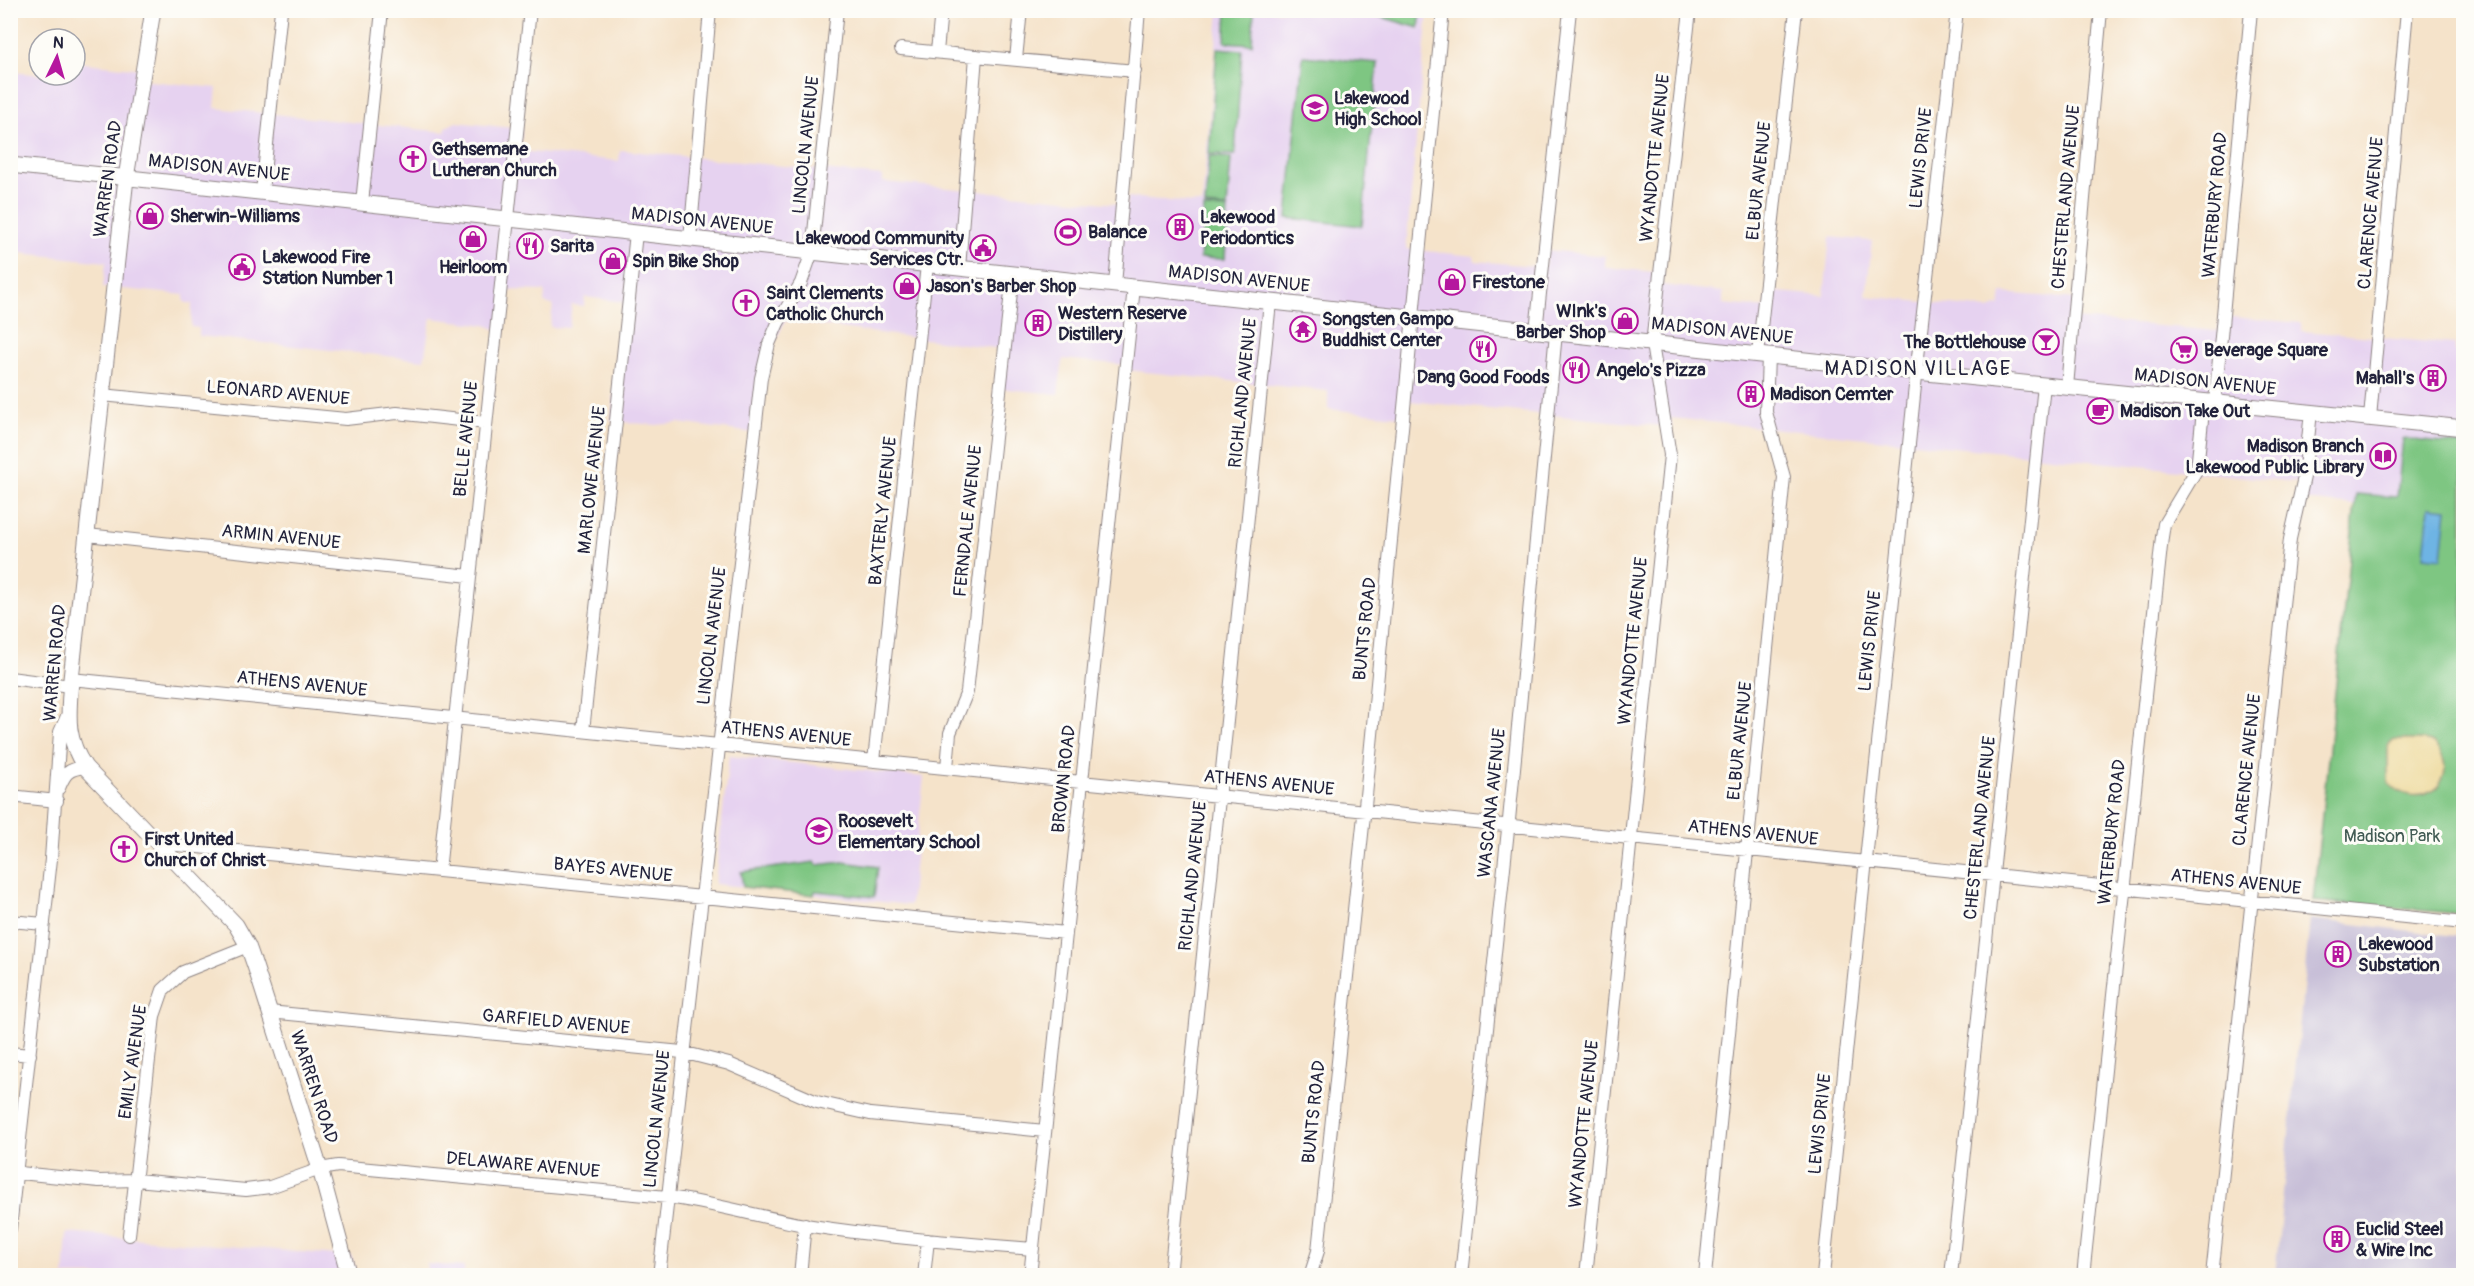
<svg xmlns="http://www.w3.org/2000/svg" width="2474" height="1286" viewBox="0 0 2474 1286" font-family="Pangolin,sans-serif">
  <style>
    .built { fill: #e6d2f0 }
    .industrial { fill: #c8bfd8 }
    .green { fill: #7ec682; stroke: #50745e; stroke-width: 1.5 }
    .sand { fill: #eeda9e; stroke: #887e6c; stroke-width: 1.5 }
    .water { fill: #6eb4e4; stroke: #486b90; stroke-width: 1.5 }
    .lines { fill: none; stroke-linecap: round; stroke-linejoin: round }
    .minor-casing { stroke: #8c8282; stroke-width: 14 }
    .major-casing { stroke: #8c8282; stroke-width: 17 }
    .minor { stroke: #fff; stroke-width: 12 }
    .major { stroke: #fff; stroke-width: 15 }
    .labels { text-anchor: middle; dominant-baseline: central; stroke-width: 6; stroke-linejoin: round; paint-order: stroke }
    .poi-label { font-size: 18px; font-weight: bold; fill: #22223b; stroke: #fdfcf7; text-anchor: start }
    .street-label { font-size: 18px; fill: #22223b; stroke: #fdfcf7 }
    .park-label { font-size: 18px; fill: #425b54; stroke: #fdfcf7 }
    .neighbourhood-label { font-size: 20px; letter-spacing: 1.5px; fill: #22223b; stroke: #fdfcf7 }
  </style>
  <rect width="100%" height="100%" fill="#fdfcf7"/>
  <filter id="ink" filterUnits="userSpaceOnUse"><feTurbulence type="fractalNoise" baseFrequency=".0167" numOctaves="2"/><feDisplacementMap in="SourceGraphic" scale="12" xChannelSelector="R" yChannelSelector="G"/><feConvolveMatrix kernelMatrix="1 2 1 2 8 2 1 2 1" color-interpolation-filters="sRGB"/></filter>
  <filter id="wash" filterUnits="userSpaceOnUse"><feTurbulence type="fractalNoise" baseFrequency=".008" numOctaves="4" result="noise"/><feDisplacementMap in="SourceGraphic" scale="24" xChannelSelector="R" yChannelSelector="G"/><feGaussianBlur stdDeviation="1.35" result="paint"/><feColorMatrix in="noise" values="0 0 0 0 0 0 0 0 0 0 0 0 0 0 0 0 0 1.4 0 .05"/><feComposite in="paint" operator="in"/></filter>
  <g filter="url(#wash)">
    <rect width="100%" height="100%" fill="#f5e3ca"/>
    <!-- built -->
    <path class="built" d="M1219 11H1428L1406 249 1474 256 1475 261 1545 267 1547 250 1605 256V267L1663 273 1662 285 1723 292V304L1765 308 1768 291 1824 296 1830 237 1872 241 1866 296 1989 309 2000 305 2002 293 2077 299 2075 319 2218 331 2220 316 2301 323V331L2455 344V352L2463 353V445L2397 498 2356 494 2355 505 2302 500 2306 483 1671 418 1672 427 1409 401 1407 417 1328 409V391L1136 371 1128 370V365L1063 359 1058 394 997 388 1002 349 785 321 772 348 754 433 678 423 656 425 611 421 623 302 585 297 584 306 572 305 569 328 550 327 553 305 544 303 545 291 506 290 504 333 486 325 431 318 424 360 199 336V328L191 327 192 304 184 302V295L103 287 106 262 11 252 10 72 66 77 67 75H75V62L142 69 140 80 217 88 215 108 445 132 446 127 456 122 522 129 520 151 619 161 620 150 883 176V182L1127 205 1128 197 1202 204Z
      M729 756 924 777 910 905 715 884Z
      M67 1233 351 1256 358 1275 64 1276Z
      M427 1264 464 1267V1275H426Z"/>
    <!-- industrial -->
    <path class="industrial" d="M2310 919 2463 937V1275H2275Z"/>
    <!-- green -->
    <path class="green" d="M1227 11H1254L1252 44 1225 42Z
      M1361 11H1421L1419 28Z
      M1217 48 1242 50 1235 155 1209 154Z
      M1303 56 1378 63 1362 226 1287 218Z
      M1209 156 1231 158 1227 208 1205 206Z
      M1204 208 1228 209 1225 259 1200 258Z
      M2403 439 2463 445V914L2313 901 2356 494 2397 497Z
      M815 862 817 865 843 862 878 867 874 897 815 891 814 895 743 887 741 872Z"/>
    <!-- sand -->
    <path class="sand" d="M2393 740C2404 741 2421 738 2431 742 2435 744 2438 749 2440 752 2459 784 2418 813 2388 783V745Z"/>
    <!-- water -->
    <path class="water" d="M2429 507 2447 509 2442 558 2424 556Z"/>
  </g>
  <g filter="url(#ink)">
    <g class="lines">
      <!-- minor casing -->
      <g class="minor-casing">
        <path id="minor" d="M10 11 11 10
          M901 49 1135 71
          M937 52 941 10
          M1016 59 1021 10
          M262 192 281 10
          M362 203 382 10
          M690 239 710 10
          M959 268 976 56
          M1115 285 1139 10
          M1536 331 1570 10
          M1758 355 1796 10
          M2067 387 2101 10
          M102 395 346 419 397 413 486 423
          M2215 402 2251 10
          M2370 418 2407 10
          M87 535 470 576
          M10 678 70 686
          M71 679 2464 923
          M583 731 636 233
          M874 761 927 265
          M947 768 950 733 967 692 1013 274
          M59 788C65 773 68 769 85 767
          M10 796 57 801
          M157 843 1066 933
          M439 871 530 10
          M10 921 44 924
          M269 1012 682 1052 729 1064 817 1102 870 1114 1045 1131
          M10 1053 30 1055
          M10 1172 99 1181 136 1180 246 1190 270 1187 320 1169 338 1166 667 1197C714 1203 759 1217 805 1225 881 1237 957 1243 1033 1249
          M10 1229 51 859 60 732 68 714
          M129 1235 154 1016 163 990 183 972 248 946
          M659 1276 761 378 769 344 778 323 801 283 812 252 837 10
          M800 1276 805 1224
          M924 1276 928 1240
          M1030 1276 1134 287
          M1170 1276 1270 302
          M1310 1276 1318 1251 1365 806 1443 10
          M1461 1276 1509 820 1556 333
          M1586 1276 1670 455 1652 344 1690 10
          M1705 1276 1784 477 1766 412 1768 356
          M1823 1276 1918 357 1957 10
          M1951 1276 2044 385
          M2083 1276 2162 537 2164 524 2197 469 2204 401
          M2212 1276 2290 539 2304 477 2311 412"/>
      </g>
      <!-- major casing -->
      <g class="major-casing">
        <path id="major" d="M153 10 126 178 71 679C69 713 64 736 85 767L236 925 248 946 255 966 320 1169 349 1276
          M10 165 1907 371 2464 428"/>
      </g>
      <!-- minor -->
      <use href="#minor" class="minor"/>
      <!-- major -->
      <use href="#major" class="major"/>
    </g>
  </g>
  <!-- icons -->
  <defs>
    <g id="school-ring" transform="scale(1.35)"><circle r="9.5" fill="#fdfcf7" stroke="#b5179e" stroke-width="1.5"/><path d="M0-5L7-2L0 1L-7-2ZM-4 1L0 2.5L4 1V4Q0 6-4 4Z" fill="#b5179e"/></g>
    <g id="church-ring" transform="scale(1.35)"><circle r="9.5" fill="#fdfcf7" stroke="#b5179e" stroke-width="1.5"/><path d="M-1.2-6h2.4v3.5h3.3v2.4h-3.3V6h-2.4V-.1h-3.3v-2.4h3.3Z" fill="#b5179e"/></g>
    <g id="shop-ring" transform="scale(1.35)"><circle r="9.5" fill="#fdfcf7" stroke="#b5179e" stroke-width="1.5"/><path d="M-5-2.5h2.3a2.7 3.5 0 0 1 5.4 0H5L5.5 6h-11ZM-1.5-2.5h3a1.5 2.3 0 0 0-3 0Z" fill="#b5179e"/></g>
    <g id="building-ring" transform="scale(1.35)"><circle r="9.5" fill="#fdfcf7" stroke="#b5179e" stroke-width="1.5"/><path d="M-4-6H4V6H1V3H-1V6H-4ZM-2.5-4.3h1.7v1.8h-1.7ZM.8-4.3h1.7v1.8H.8ZM-2.5-1h1.7V.8h-1.7ZM.8-1h1.7V.8H.8Z" fill="#b5179e"/></g>
    <g id="stadium-ring" transform="scale(1.35)"><circle r="9.5" fill="#fdfcf7" stroke="#b5179e" stroke-width="1.5"/><path d="M0-5a6.5 5 0 1 0 0 10a6.5 5 0 1 0 0-10ZM-3.5-1.8h7v3.6h-7Z" fill="#b5179e"/></g>
    <g id="restaurant-ring" transform="scale(1.35)"><circle r="9.5" fill="#fdfcf7" stroke="#b5179e" stroke-width="1.5"/><path d="M-5-6h1v4h1v-4h1v4h1v-4h1v5L-1.5 .5V6h-2V.5L-5-1ZM5-6V6H3V1.5H1.5Q1.5-4 5-6Z" fill="#b5179e"/></g>
    <g id="civic-ring" transform="scale(1.35)"><circle r="9.5" fill="#fdfcf7" stroke="#b5179e" stroke-width="1.5"/><path d="M-.6-6.5H3V-4.5H.6V-3L4-1V1h2V6H-6V1h2V-1L-.6-3ZM-1.2 2.5V6h2.4V2.5Z" fill="#b5179e"/></g>
    <g id="temple-ring" transform="scale(1.35)"><circle r="9.5" fill="#fdfcf7" stroke="#b5179e" stroke-width="1.5"/><path d="M0-6L5-2H3V0L6.5 2.5H4V6H1.5V3h-3V6H-4V2.5H-6.5L-3 0V-2H-5Z" fill="#b5179e"/></g>
    <g id="bar-ring" transform="scale(1.35)"><circle r="9.5" fill="#fdfcf7" stroke="#b5179e" stroke-width="1.5"/><path d="M-6-5H6L.8 .8V4.5H3.5V6h-7V4.5H-.8V.8Z" fill="#b5179e"/></g>
    <g id="supermarket-ring" transform="scale(1.35)"><circle r="9.5" fill="#fdfcf7" stroke="#b5179e" stroke-width="1.5"/><path d="M-6-5.5h2.5l.6 2H6L4.5 2H-2.5L-4.4-4H-6ZM-1.5 3.2a1.3 1.3 0 1 0 .1 0ZM3 3.2a1.3 1.3 0 1 0 .1 0Z" fill="#b5179e"/></g>
    <g id="cafe-ring" transform="scale(1.35)"><circle r="9.5" fill="#fdfcf7" stroke="#b5179e" stroke-width="1.5"/><path d="M-5.5-4.5H6V0H3Q3 3.5 0 3.5H-2.5Q-5.5 3.5-5.5 0ZM3-3.2v2h1.7v-2ZM-6 4.5H4V6H-6Z" fill="#b5179e"/></g>
    <g id="library-ring" transform="scale(1.35)"><circle r="9.5" fill="#fdfcf7" stroke="#b5179e" stroke-width="1.5"/><path d="M-6-4Q-3-5.5-.7-3.5V5Q-3 3-6 4ZM6-4Q3-5.5 .7-3.5V5Q3 3 6 4Z" fill="#b5179e"/></g>
  </defs>
  <g fill-rule="evenodd">
    <use href="#school-ring" x="1315" y="108"/>
    <use href="#church-ring" x="413" y="159"/>
    <use href="#shop-ring" x="150" y="216"/>
    <use href="#building-ring" x="1180" y="227"/>
    <use href="#stadium-ring" x="1068" y="232"/>
    <use href="#shop-ring" x="473" y="239"/>
    <use href="#restaurant-ring" x="530" y="246"/>
    <use href="#civic-ring" x="983" y="248"/>
    <use href="#shop-ring" x="613" y="261"/>
    <use href="#civic-ring" x="242" y="267"/>
    <use href="#shop-ring" x="1452" y="282"/>
    <use href="#shop-ring" x="907" y="286"/>
    <use href="#church-ring" x="746" y="303"/>
    <use href="#shop-ring" x="1625" y="321"/>
    <use href="#building-ring" x="1038" y="323"/>
    <use href="#temple-ring" x="1303" y="329"/>
    <use href="#bar-ring" x="2046" y="342"/>
    <use href="#restaurant-ring" x="1483" y="349"/>
    <use href="#supermarket-ring" x="2184" y="350"/>
    <use href="#restaurant-ring" x="1576" y="370"/>
    <use href="#building-ring" x="2433" y="378"/>
    <use href="#building-ring" x="1751" y="394"/>
    <use href="#cafe-ring" x="2100" y="411"/>
    <use href="#library-ring" x="2383" y="456"/>
    <use href="#school-ring" x="819" y="831"/>
    <use href="#church-ring" x="124" y="849"/>
    <use href="#building-ring" x="2338" y="954"/>
    <use href="#building-ring" x="2337" y="1239"/>
  </g>
  <g class="labels">
    <!-- poi labels -->
    <g class="poi-label">
      <text x="1334" y="98">Lakewood<tspan x="1334" dy="21">High School</tspan></text>
      <text x="432" y="149">Gethsemane<tspan x="432" dy="21">Lutheran Church</tspan></text>
      <text x="170" y="216">Sherwin-Williams</text>
      <text x="1200" y="217">Lakewood<tspan x="1200" dy="21">Periodontics</tspan></text>
      <text x="1088" y="232">Balance</text>
      <text x="964" y="238" text-anchor="end">Lakewood Community<tspan x="964" dy="21">Services Ctr.</tspan></text>
      <text x="550" y="246">Sarita</text>
      <text x="262" y="257">Lakewood Fire<tspan x="262" dy="21">Station Number 1</tspan></text>
      <text x="632" y="261">Spin Bike Shop</text>
      <text x="473" y="267" text-anchor="middle">Heirloom</text>
      <text x="1472" y="282">Firestone</text>
      <text x="926" y="286">Jason's Barber Shop</text>
      <text x="766" y="293">Saint Clements<tspan x="766" dy="21">Catholic Church</tspan></text>
      <text x="1606" y="311" text-anchor="end">WInk's<tspan x="1606" dy="21">Barber Shop</tspan></text>
      <text x="1058" y="313">Western Reserve<tspan x="1058" dy="21">Distillery</tspan></text>
      <text x="1322" y="319">Songsten Gampo<tspan x="1322" dy="21">Buddhist Center</tspan></text>
      <text x="2026" y="342" text-anchor="end">The Bottlehouse</text>
      <text x="2204" y="350">Beverage Square</text>
      <text x="1596" y="370">Angelo's Pizza</text>
      <text x="1483" y="377" text-anchor="middle">Dang Good Foods</text>
      <text x="2414" y="378" text-anchor="end">Mahall's</text>
      <text x="1770" y="394">Madison Cemter</text>
      <text x="2120" y="411">Madison Take Out</text>
      <text x="2364" y="446" text-anchor="end">Madison Branch<tspan x="2364" dy="21">Lakewood Public Library</tspan></text>
      <text x="838" y="821">Roosevelt<tspan x="838" dy="21">Elementary School</tspan></text>
      <text x="144" y="839">First United<tspan x="144" dy="21">Church of Christ</tspan></text>
      <text x="2358" y="944">Lakewood<tspan x="2358" dy="21">Substation</tspan></text>
      <text x="2356" y="1229">Euclid Steel<tspan x="2356" dy="21">&amp; Wire Inc</tspan></text>
    </g>
    <!-- street labels -->
    <g class="street-label">
      <text transform="translate(806 145) rotate(-84)">LINCOLN AVENUE</text>
      <text transform="translate(1655 158) rotate(-84)">WYANDOTTE AVENUE</text>
      <text transform="translate(1921 158) rotate(-84)">LEWIS DRIVE</text>
      <text transform="translate(219 168) rotate(6)">MADISON AVENUE</text>
      <text transform="translate(108 179) rotate(-82)">WARREN ROAD</text>
      <text transform="translate(1759 181) rotate(-84)">ELBUR AVENUE</text>
      <text transform="translate(2066 197) rotate(-85)">CHESTERLAND AVENUE</text>
      <text transform="translate(2215 205) rotate(-85)">WATERBURY ROAD</text>
      <text transform="translate(2371 213) rotate(-85)">CLARENCE AVENUE</text>
      <text transform="translate(702 221) rotate(6)">MADISON AVENUE</text>
      <text transform="translate(1239 279) rotate(6)">MADISON AVENUE</text>
      <text transform="translate(1722 331) rotate(6)">MADISON AVENUE</text>
      <text transform="translate(2205 382) rotate(6)">MADISON AVENUE</text>
      <text transform="translate(278 393) rotate(5)">LEONARD AVENUE</text>
      <text transform="translate(1243 393) rotate(-84)">RICHLAND AVENUE</text>
      <text transform="translate(466 439) rotate(-84)">BELLE AVENUE</text>
      <text transform="translate(592 480) rotate(-84)">MARLOWE AVENUE</text>
      <text transform="translate(883 511) rotate(-84)">BAXTERLY AVENUE</text>
      <text transform="translate(968 521) rotate(-84)">FERNDALE AVENUE</text>
      <text transform="translate(281 537) rotate(6)">ARMIN AVENUE</text>
      <text transform="translate(1365 629) rotate(-84)">BUNTS ROAD</text>
      <text transform="translate(712 636) rotate(-83)">LINCOLN AVENUE</text>
      <text transform="translate(1633 641) rotate(-84)">WYANDOTTE AVENUE</text>
      <text transform="translate(1870 641) rotate(-84)">LEWIS DRIVE</text>
      <text transform="translate(55 663) rotate(-85)">WARREN ROAD</text>
      <text transform="translate(302 684) rotate(6)">ATHENS AVENUE</text>
      <text transform="translate(786 734) rotate(6)">ATHENS AVENUE</text>
      <text transform="translate(1740 741) rotate(-84)">ELBUR AVENUE</text>
      <text transform="translate(2247 770) rotate(-84)">CLARENCE AVENUE</text>
      <text transform="translate(1064 779) rotate(-84)">BROWN ROAD</text>
      <text transform="translate(1269 783) rotate(6)">ATHENS AVENUE</text>
      <text transform="translate(1492 803) rotate(-84)">WASCANA AVENUE</text>
      <text transform="translate(1980 828) rotate(-84)">CHESTERLAND AVENUE</text>
      <text transform="translate(2112 832) rotate(-84)">WATERBURY ROAD</text>
      <text transform="translate(1753 833) rotate(6)">ATHENS AVENUE</text>
      <text transform="translate(613 870) rotate(6)">BAYES AVENUE</text>
      <text transform="translate(1193 876) rotate(-84)">RICHLAND AVENUE</text>
      <text transform="translate(2236 882) rotate(6)">ATHENS AVENUE</text>
      <text transform="translate(556 1022) rotate(5)">GARFIELD AVENUE</text>
      <text transform="translate(133 1062) rotate(-82)">EMILY AVENUE</text>
      <text transform="translate(314 1087) rotate(72)">WARREN ROAD</text>
      <text transform="translate(1314 1112) rotate(-84)">BUNTS ROAD</text>
      <text transform="translate(657 1119) rotate(-84)">LINCOLN AVENUE</text>
      <text transform="translate(1584 1124) rotate(-84)">WYANDOTTE AVENUE</text>
      <text transform="translate(1820 1124) rotate(-84)">LEWIS DRIVE</text>
      <text transform="translate(523 1165) rotate(5)">DELAWARE AVENUE</text>
    </g>
    <!-- park labels -->
    <g class="park-label">
      <text x="2392" y="836">Madison Park</text>
    </g>
    <!-- neighbourhood labels -->
    <g class="neighbourhood-label">
      <text x="1918" y="368">MADISON VILLAGE</text>
    </g>
  </g>
  <!-- margin -->
  <rect width="2474" height="1286" fill="none" stroke="#fdfcf7" stroke-width="36"/>
  <!-- north arrow -->
  <g transform="translate(57 57) rotate(5)"><circle r="28" fill="#fdfcf7" stroke="#a5a5ac" stroke-width="1.5"/>
  <path d="M0-4.5L10 22L0 15L-10 22Z" fill="#b5179e"/>
  <text y="-9" font-size="16" font-weight="bold" text-anchor="middle" fill="#22223b">N</text>
  </g>
</svg>
